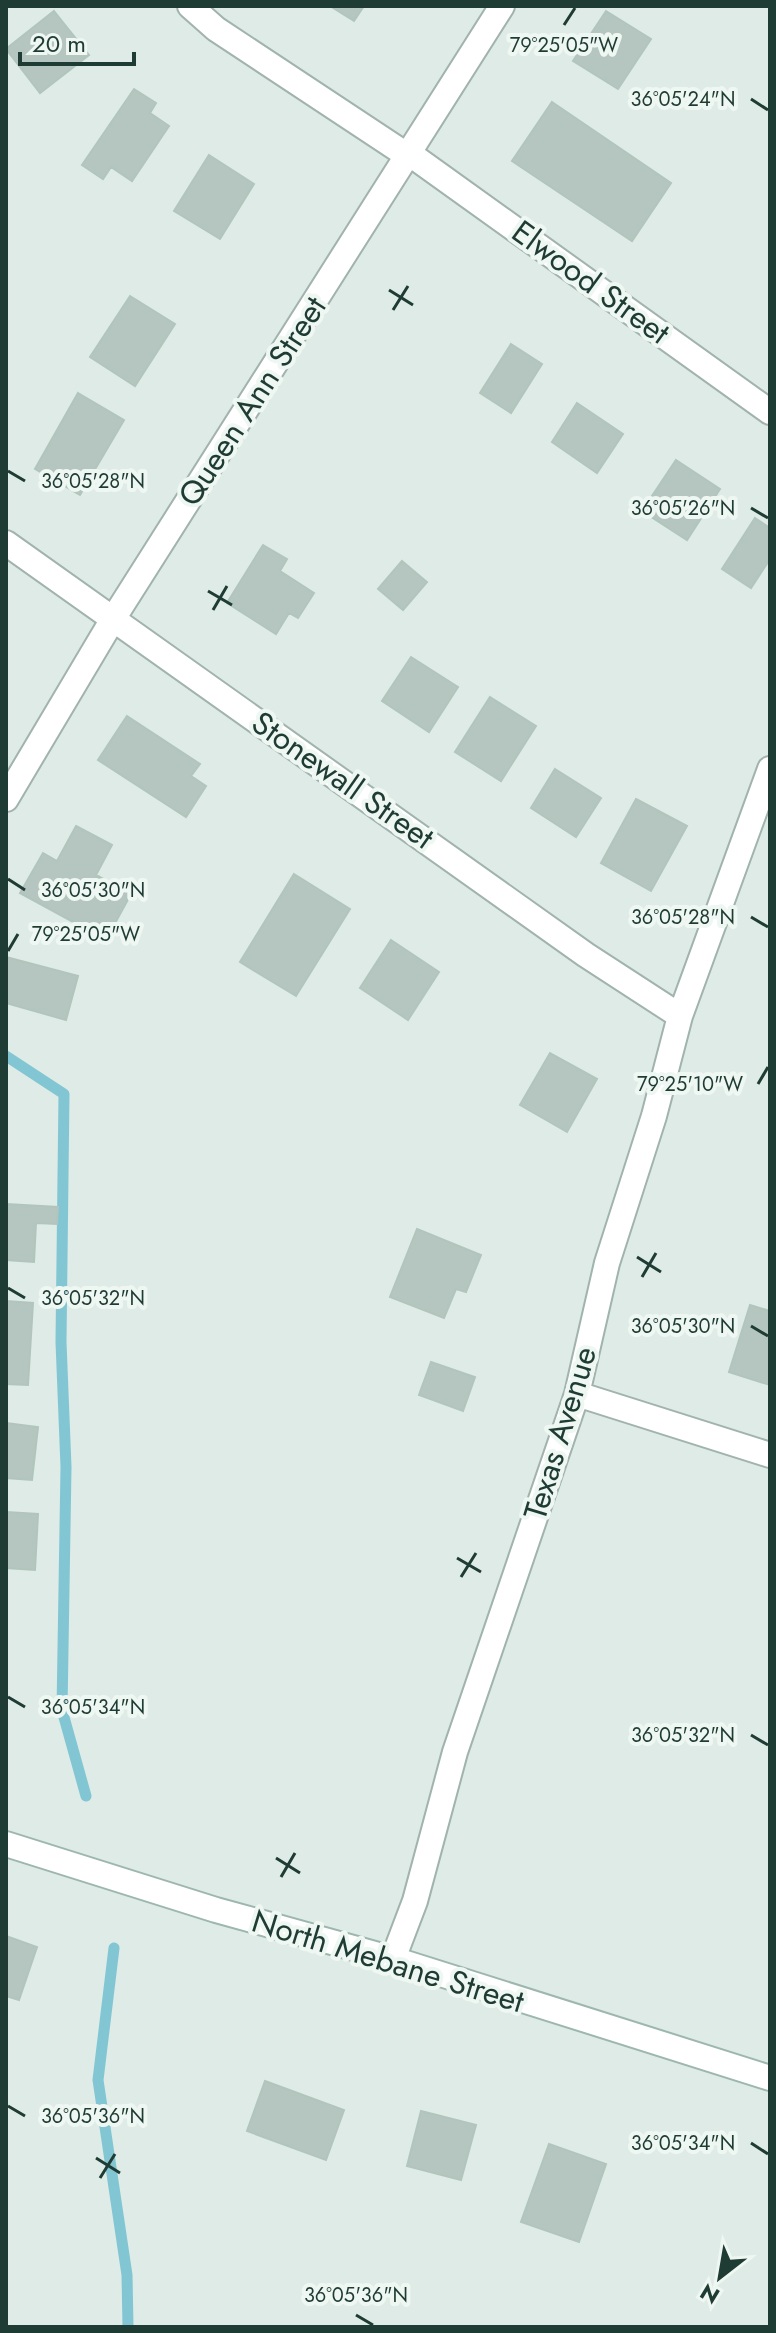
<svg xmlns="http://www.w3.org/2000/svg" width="776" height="2333" viewBox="0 0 776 2333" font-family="Jost,sans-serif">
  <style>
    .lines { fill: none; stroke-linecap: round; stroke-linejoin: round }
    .stream { stroke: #82c6d4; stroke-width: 11 }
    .building { fill: #b4c6bf; stroke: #b1c5bd; stroke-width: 2 }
    .minor-casing { stroke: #a1b3ad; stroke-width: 28 }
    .tertiary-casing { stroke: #a1b3ad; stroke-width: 28 }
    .secondary-casing { stroke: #9db7ae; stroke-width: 28 }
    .minor { stroke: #fff; stroke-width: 24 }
    .tertiary { stroke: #fff; stroke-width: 24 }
    .secondary { stroke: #fff; stroke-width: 24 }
    .ticks { fill: none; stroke: #1f3c34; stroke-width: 3 }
    .labels { text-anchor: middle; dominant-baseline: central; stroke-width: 8; stroke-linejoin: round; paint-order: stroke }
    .street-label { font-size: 32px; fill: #1f3c34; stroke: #eff7f3 }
    .ticks-label { font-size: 20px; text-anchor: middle; fill: #1f3c34; stroke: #eff7f3; stroke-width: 8; stroke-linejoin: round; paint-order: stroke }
  </style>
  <rect width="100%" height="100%" fill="#deebe6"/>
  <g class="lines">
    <!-- stream -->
    <path class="stream" d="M6 1056 64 1094 61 1342 66 1467 62 1710 86 1796
      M114 1948 98 2080 127 2275 128 2327"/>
  </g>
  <!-- building -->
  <path class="building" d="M330 6H364L354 21Z
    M54 11 89 55 40 93 6 49Z
    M606 11 651 39 618 89 573 61Z
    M134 89 156 103 150 113 169 126 132 181 111 167 103 179 82 165Z
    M552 102 671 183 632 241 512 161Z
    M209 155 254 184 220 239 174 211Z
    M130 296 175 324 135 386 90 357Z
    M511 344 542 364 511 413 480 393Z
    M78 393 124 420 80 495 35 469Z
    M577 403 623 434 597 473 552 442Z
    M676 460 720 489 687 540 642 511Z
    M755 518 770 528V559L751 588 722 569Z
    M263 545 287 559 280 571 314 593 298 618 289 613 276 634 227 603Z
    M402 561 427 582 403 610 378 589Z
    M411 657 458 687 429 732 382 701Z
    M490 697 536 726 501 781 455 752Z
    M127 716 200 764 191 776 206 786 186 817 98 760Z
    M555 769 601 798 576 837 531 808Z
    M636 799 687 826 651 891 601 863Z
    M76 826 112 845 96 875 131 894 106 940 20 893 43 853 57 861Z
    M294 874 350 909 296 996 240 962Z
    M391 940 439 972 408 1020 360 988Z
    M6 957 78 976 66 1020 6 1003Z
    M550 1053 597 1079 567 1132 520 1105Z
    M6 1204 58 1207 57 1224 36 1223 34 1262 6 1260Z
    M417 1229 481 1255 466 1292 456 1289 444 1318 390 1297Z
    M6 1301 33 1303 28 1385 6 1384Z
    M750 1305 770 1311V1385L729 1372Z
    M431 1362 475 1377 463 1411 419 1395Z
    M6 1423 38 1427 32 1480 6 1478Z
    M6 1512 38 1514 35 1570 6 1568Z
    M6 1936 37 1947 19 2000 6 1996Z
    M265 2081 344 2110 326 2160 247 2131Z
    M421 2111 476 2125 461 2180 407 2166Z
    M549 2144 606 2164 579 2242 521 2222Z"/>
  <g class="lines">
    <!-- minor casing -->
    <g class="minor-casing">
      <path id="minor" d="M190 6 216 29 399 150 410 154 770 412
        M6 543 586 955 680 1016
        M577 1394 770 1455
        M393 1959 415 1901 455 1752 577 1394 607 1263 654 1116 680 1016 770 769"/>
    </g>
    <!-- tertiary casing -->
    <g class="tertiary-casing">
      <path id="tertiary" d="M6 799 113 619 502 6"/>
    </g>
    <!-- secondary casing -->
    <g class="secondary-casing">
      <path id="secondary" d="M6 1844 216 1910 393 1959 770 2078"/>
    </g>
    <!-- minor -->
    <use href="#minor" class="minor"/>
    <!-- tertiary -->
    <use href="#tertiary" class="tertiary"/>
    <!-- secondary -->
    <use href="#secondary" class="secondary"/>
  </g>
  <!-- ticks -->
  <path class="ticks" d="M564 25 575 8M751 99 768 110M389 290 413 305M393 310 408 286M8 471 25 481M751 508 768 518M208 591 232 605M213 610 227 586M8 879 25 890M751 917 768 927M8 951 18 934M758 1084 768 1067M637 1257 661 1272M642 1277 656 1253M8 1288 25 1298M751 1326 768 1336M457 1558 481 1572M461 1577 476 1553M8 1697 25 1707M751 1735 768 1745M276 1858 300 1873M281 1877 295 1853M8 2106 25 2116M751 2143 768 2154M96 2158 120 2173M100 2178 115 2154M356 2315 373 2325"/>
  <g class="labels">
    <!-- street labels -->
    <g class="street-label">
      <text transform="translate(591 282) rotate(36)">Elwood Street</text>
      <text transform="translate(252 401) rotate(-57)">Queen Ann Street</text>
      <text transform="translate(343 780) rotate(35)">Stonewall Street</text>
      <text transform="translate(560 1433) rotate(-73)">Texas Avenue</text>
      <text transform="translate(388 1961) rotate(17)">North Mebane Street</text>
    </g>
  </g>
  <g class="ticks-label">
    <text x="564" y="52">79°25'05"W</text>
    <text x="683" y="106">36°05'24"N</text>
    <text x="93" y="488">36°05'28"N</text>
    <text x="683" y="515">36°05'26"N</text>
    <text x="93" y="897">36°05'30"N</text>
    <text x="683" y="924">36°05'28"N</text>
    <text x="86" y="941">79°25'05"W</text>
    <text x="690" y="1091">79°25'10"W</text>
    <text x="93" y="1305">36°05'32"N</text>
    <text x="683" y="1333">36°05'30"N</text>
    <text x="93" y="1714">36°05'34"N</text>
    <text x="683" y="1742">36°05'32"N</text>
    <text x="93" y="2123">36°05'36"N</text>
    <text x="683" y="2150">36°05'34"N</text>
    <text x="356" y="2302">36°05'36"N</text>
  </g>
  <!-- border -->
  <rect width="776" height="2333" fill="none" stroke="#1f3c34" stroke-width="16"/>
  <!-- north arrow -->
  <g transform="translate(720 2277) rotate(211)" stroke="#eff7f3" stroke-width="6" paint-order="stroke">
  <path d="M0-6L14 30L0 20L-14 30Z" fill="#1f3c34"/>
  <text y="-12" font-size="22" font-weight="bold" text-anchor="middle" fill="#1f3c34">N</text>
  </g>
  <!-- scale -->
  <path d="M20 52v12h114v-12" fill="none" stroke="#1f3c34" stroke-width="4"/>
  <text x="32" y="52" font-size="24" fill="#1f3c34" stroke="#eff7f3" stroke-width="6" paint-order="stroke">20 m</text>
</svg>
